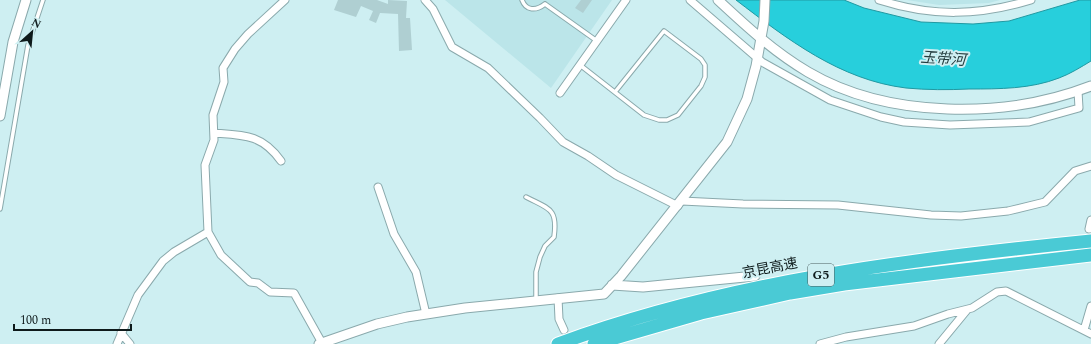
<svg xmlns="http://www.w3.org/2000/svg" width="1091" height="344" viewBox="0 0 1091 344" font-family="Spectral,'Noto Sans SC',serif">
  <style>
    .built { fill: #bbe5e9 }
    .water { fill: #27cfdc; stroke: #2099a2 }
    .building { fill: #afcfd2 }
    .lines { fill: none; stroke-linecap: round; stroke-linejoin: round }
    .service-casing { stroke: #8aa9ac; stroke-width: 5.5 }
    .minor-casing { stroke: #8aa9ac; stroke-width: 9 }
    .tertiary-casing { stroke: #8aa9ac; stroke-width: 11 }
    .motorway-casing { stroke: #fff; stroke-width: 15 }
    .service { stroke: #fff; stroke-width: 3.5 }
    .minor { stroke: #fff; stroke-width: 7 }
    .tertiary { stroke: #fff; stroke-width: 9 }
    .motorway { stroke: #4acad5; stroke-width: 13 }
    .labels { text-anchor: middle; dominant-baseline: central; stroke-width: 4; stroke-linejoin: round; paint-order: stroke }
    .shield { fill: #ceeff2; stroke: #485a5c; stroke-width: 1 }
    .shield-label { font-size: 13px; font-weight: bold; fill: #0e1a1b }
    .street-label { font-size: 14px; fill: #0e1a1b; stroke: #ceeff2 }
    .water-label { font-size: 15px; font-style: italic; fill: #243d3f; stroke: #ceeff2 }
  </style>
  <rect width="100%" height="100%" fill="#ceeff2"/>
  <!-- built -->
  <path class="built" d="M445 0H612L551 88Z
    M907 0H1000L989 3 939 5Z"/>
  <!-- water -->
  <path class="water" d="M736 0H844L864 8 921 22 973 24 1009 21 1080 0H1091V61C1081 67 1070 74 1059 78 1031 89 999 89 969 89 948 90 927 90 906 88 840 80 787 39 736 0Z"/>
  <!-- building -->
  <path class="building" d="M338 0H377L388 4V0L407 1 406 18H410L412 50 399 51 398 14 380 13 376 23 369 20 373 11 361 6 356 17 334 10Z
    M581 0H592L583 13 575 8Z"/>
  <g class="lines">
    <!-- service casing -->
    <g class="service-casing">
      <path id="service" d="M522 0C526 11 536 11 545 4
        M545 4 597 41
        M580 65 644 115 659 120H667L678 115 701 86 705 77V65L701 59 664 31 615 92
        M526 197C549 209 558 208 554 237L545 246 540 257 536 272V300
        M0 209 28 45 43 0"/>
    </g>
    <!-- minor casing -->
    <g class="minor-casing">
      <path id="minor" d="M425 0 433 9 452 47 488 68 540 118 563 142 588 156 616 175 678 206
        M690 0 762 62 830 100 881 117 904 122 950 125 1029 122 1079 108 1078 91
        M879 0C932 17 978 16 1031 0
        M560 93 626 0
        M214 133C243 135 262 134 281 161
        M378 187 394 234 416 272 426 314
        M682 201 743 204 838 205 931 215 961 216 1008 211 1045 202 1075 171 1091 166
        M1089 229 1091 220
        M208 232 221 255 250 282 258 283 270 292 294 293 322 343
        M558 298 559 319 564 330
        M1084 330 1091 306
        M121 333 130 344
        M117 344 138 295 163 261 174 252 208 232 205 165 214 140 213 115 224 82 223 68 235 49 248 34 285 0
        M820 344 846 337 914 326 948 314 972 308 997 292 1006 291 1091 334
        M939 344 967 310"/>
    </g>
    <!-- tertiary casing -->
    <g class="tertiary-casing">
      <path id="tertiary" d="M718 0C746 26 774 52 808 72 888 119 1006 119 1091 86
        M0 116 13 42 26 0
        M612 285 643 287 755 276
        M319 344 377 324 407 317 465 308 604 294 621 276 727 142 747 99 756 66 764 21 765 0"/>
    </g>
    <!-- motorway casing -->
    <g class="motorway-casing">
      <path id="motorway" d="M558 344C729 281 910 259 1091 241
        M594 344 701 313 790 293 844 284 1091 255"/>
    </g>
    <!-- service -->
    <use href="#service" class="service"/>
    <!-- minor -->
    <use href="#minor" class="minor"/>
    <!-- tertiary -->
    <use href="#tertiary" class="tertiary"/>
    <!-- motorway -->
    <use href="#motorway" class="motorway"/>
  </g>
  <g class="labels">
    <!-- shield labels -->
    <rect class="shield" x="808" y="264" width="26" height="22" rx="3"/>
    <g class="shield-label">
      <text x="821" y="275">G5</text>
    </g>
    <!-- street labels -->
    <g class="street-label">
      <text transform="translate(770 268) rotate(-11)">京昆高速</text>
    </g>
    <!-- water labels -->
    <g class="water-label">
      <text transform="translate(943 59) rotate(4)">玉带河</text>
    </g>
  </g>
  <!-- north arrow -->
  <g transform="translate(32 32) rotate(27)" stroke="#ceeff2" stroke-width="3" paint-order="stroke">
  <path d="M0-3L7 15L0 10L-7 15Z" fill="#0e1a1b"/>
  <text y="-6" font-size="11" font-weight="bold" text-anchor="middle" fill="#0e1a1b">N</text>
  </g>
  <!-- scale -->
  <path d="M14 324v6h117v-6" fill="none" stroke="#0e1a1b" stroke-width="2"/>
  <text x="20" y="324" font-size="12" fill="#0e1a1b" stroke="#ceeff2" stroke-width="3" paint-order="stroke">100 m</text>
</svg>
